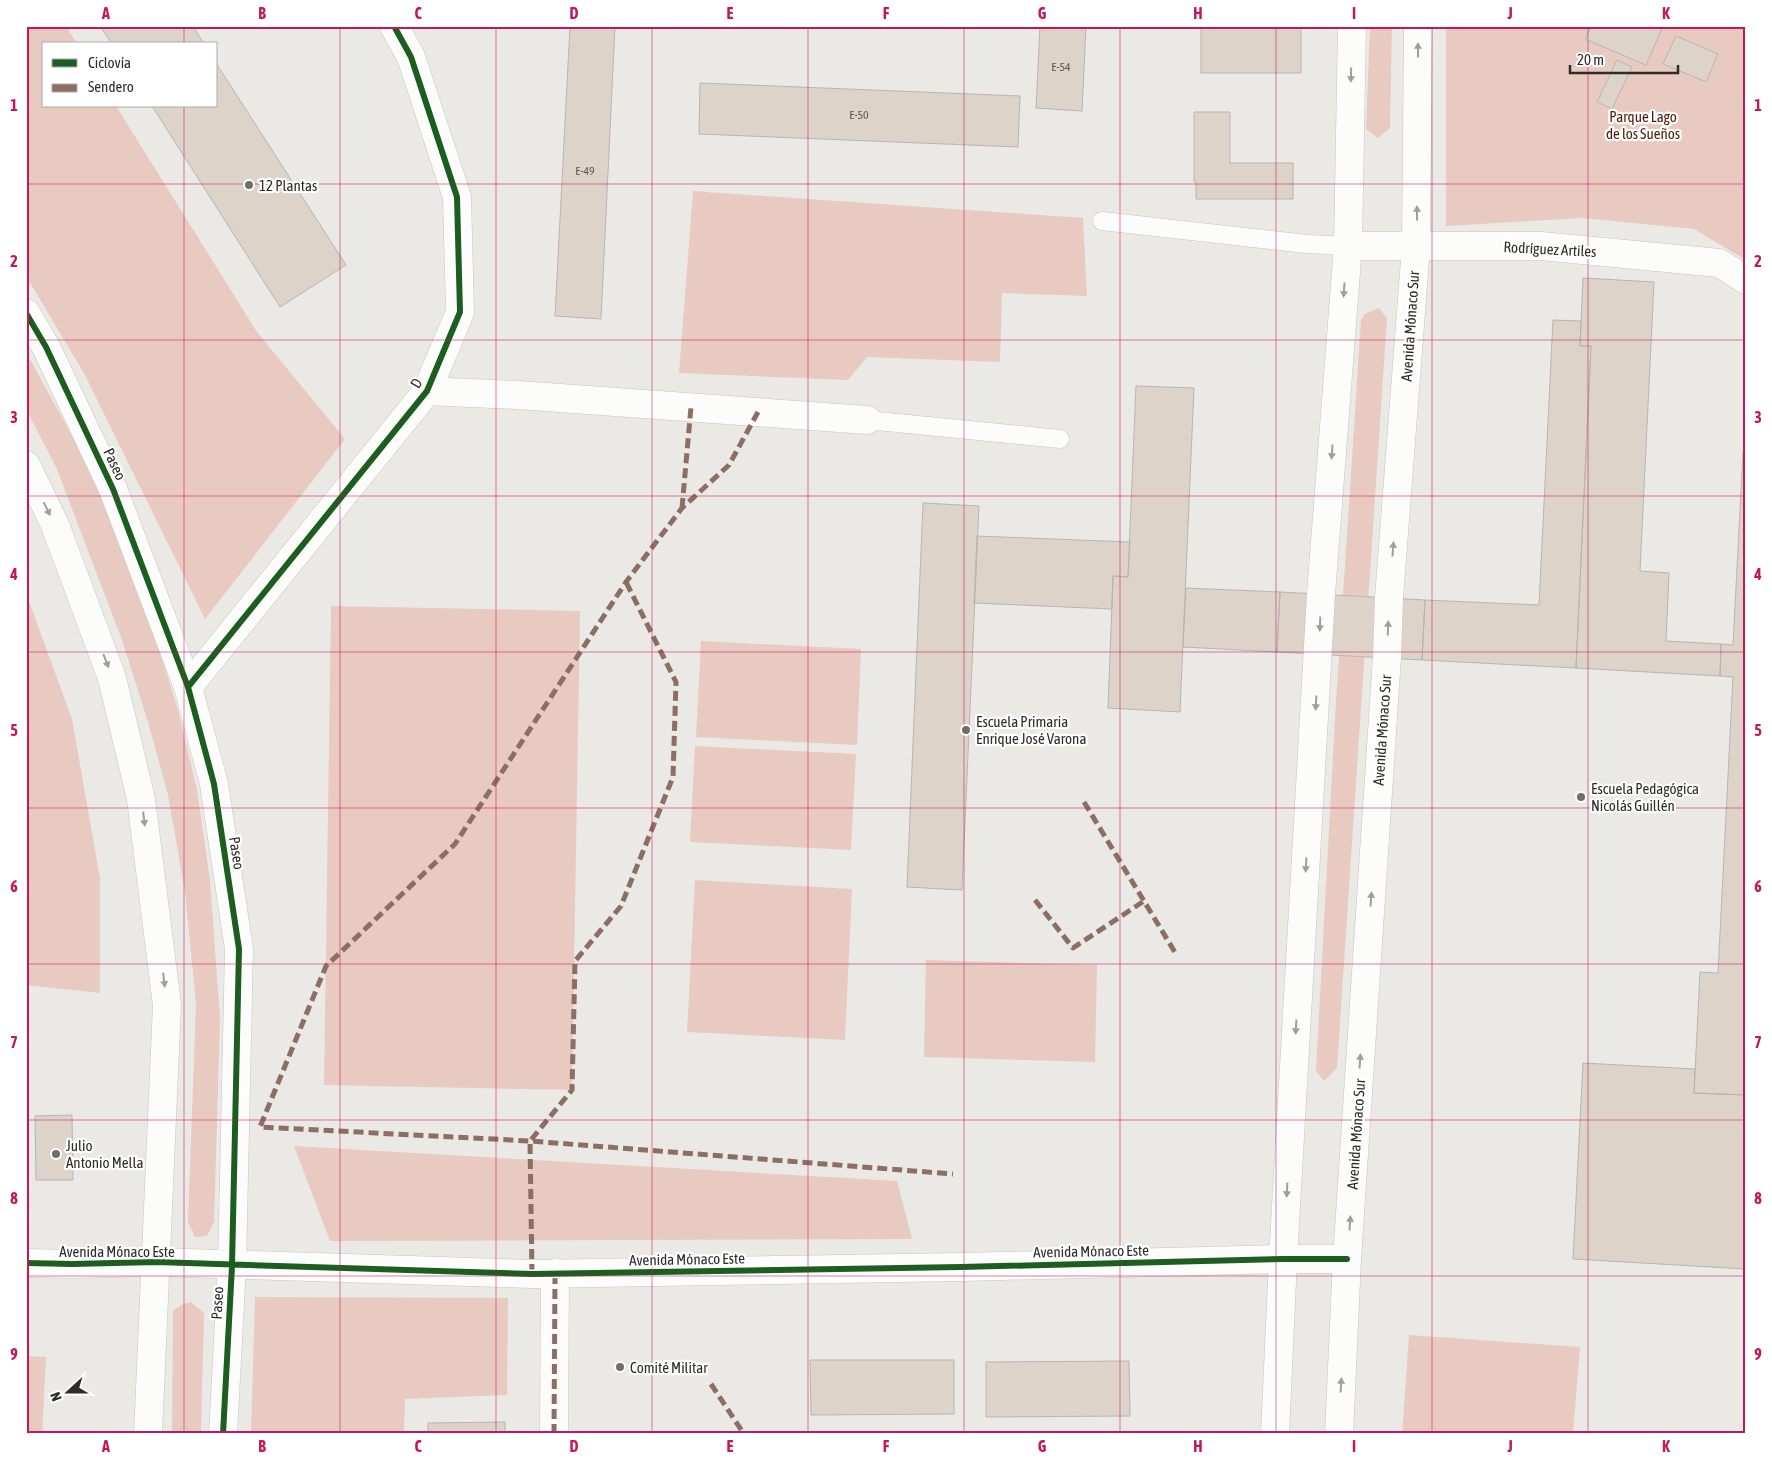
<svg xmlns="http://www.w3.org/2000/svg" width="1772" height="1460" viewBox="0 0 1772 1460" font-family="'Asap Condensed',sans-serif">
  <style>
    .green { fill: #e8cac0 }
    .building { fill: #ddd3c9; stroke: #b7b5b2 }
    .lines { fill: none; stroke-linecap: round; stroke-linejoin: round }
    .service-casing { stroke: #c6c5c2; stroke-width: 19 }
    .minor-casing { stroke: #c6c5c2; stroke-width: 29 }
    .tertiary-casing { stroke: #c6c5c2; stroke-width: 29 }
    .secondary-casing { stroke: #c6c5c2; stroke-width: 29 }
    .service { stroke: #fcfcfb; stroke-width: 18 }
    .minor { stroke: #fcfcfb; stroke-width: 28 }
    .tertiary { stroke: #fcfcfb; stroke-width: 28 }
    .secondary { stroke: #fcfcfb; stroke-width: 28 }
    .quiet { stroke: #8d6e63; stroke-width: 5; stroke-dasharray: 10 5; stroke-linecap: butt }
    .cycleway-casing { stroke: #fff; stroke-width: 9 }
    .cycleway { stroke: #1b5e20; stroke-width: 6 }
    .oneway { fill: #9f9e9c }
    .grid { fill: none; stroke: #c2185b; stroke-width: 1; stroke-opacity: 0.55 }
    .poi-dot { fill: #706e6b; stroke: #fff; stroke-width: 2 }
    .labels { text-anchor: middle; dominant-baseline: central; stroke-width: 4.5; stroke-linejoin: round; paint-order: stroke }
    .number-label { font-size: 12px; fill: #5b5853 }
    .park-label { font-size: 15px; fill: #4d1b0d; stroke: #fff }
    .poi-label { font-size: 15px; fill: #2d2c29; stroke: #fff; text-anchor: start }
    .street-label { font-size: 15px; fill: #2d2c29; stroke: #fff }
    .neatline { fill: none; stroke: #c2185b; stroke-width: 2 }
    .grid-label { font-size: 16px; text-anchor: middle; font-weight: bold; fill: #c2185b }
  </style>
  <rect width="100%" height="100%" fill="#ebe9e5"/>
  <!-- green -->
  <path class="green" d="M26 26H66L77 44H44V106H116L257 332 345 439 205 619 85 375 26 276Z
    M1370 26H1392L1390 128 1378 138 1366 129Z
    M1446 26H1746V260L1694 229 1582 218 1446 226Z
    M693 191 1083 218 1087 296 1002 293 1000 362 867 357 848 380 679 373Z
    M1379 308 1387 318 1337 1068 1324 1081 1316 1071 1335 718 1361 320 1365 314Z
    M26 352 88 465 152 627 178 710 197 790 210 880 220 1018 214 1222 207 1236 195 1237 188 1222 196 1004 185 892 168 795 148 722 122 640 56 467 26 409Z
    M26 593 72 719 100 878V993L26 985Z
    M331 606 580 611 572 1090 324 1085Z
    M701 641 861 649 857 745 696 737Z
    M695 746 856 754 851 850 690 842Z
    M695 880 852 889 845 1040 687 1032Z
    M926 960 1097 965 1095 1062 924 1057Z
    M294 1146 897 1181 912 1239 330 1241Z
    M255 1297 508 1298 507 1395 405 1399 404 1434H251Z
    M191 1302 204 1313 201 1434H172L173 1311 181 1305Z
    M1409 1335 1580 1347 1573 1434H1402Z
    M26 1356 46 1357 42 1434H26Z"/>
  <!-- building -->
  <path class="building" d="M100 26H193L204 44H112Z
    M570 26H615L601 319 555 316Z
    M1040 26H1086L1082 111 1036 108Z
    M1201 26H1301V73H1201Z
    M1591 26H1663L1646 65 1585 39Z
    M1676 36 1718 54 1706 82 1663 64Z
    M1617 60 1632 67 1612 109 1597 102Z
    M216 63 346 265 280 307 152 106H216Z
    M700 83 1020 96 1018 147 699 134Z
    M1194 112H1230V163H1293V199H1196V182H1194Z
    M1583 278 1654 282 1640 571 1669 573 1666 641 1721 644 1720 676 1576 668 1591 346H1580Z
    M1553 320 1581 321 1580 346H1591L1576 668 1422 660 1425 600 1539 605Z
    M1136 386 1194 388 1180 712 1108 708 1113 576 1128 577Z
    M1743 452 1746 453V1095L1694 1093 1700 972 1718 973 1733 677 1720 676 1721 644 1733 645Z
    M923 503 979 506 962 890 907 887Z
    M977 536 1130 542 1128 577 1113 576 1112 609 974 603Z
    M1186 588 1280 592 1277 652 1183 647Z
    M1280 592 1425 600 1422 660 1277 652Z
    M1583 1063 1695 1069 1694 1093 1746 1095V1269L1573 1259Z
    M72 1115 73 1180H36L35 1116Z
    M810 1360H954V1414L811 1415Z
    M1129 1361 1130 1416 986 1417V1362Z
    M505 1422V1434H428V1423Z"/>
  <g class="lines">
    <!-- service casing -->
    <g class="service-casing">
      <path id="service" d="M1102 221 1307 244 1348 246
        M867 420 1060 439"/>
    </g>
    <!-- minor casing -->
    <g class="minor-casing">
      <path id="minor" d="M1348 246H1541L1719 263 1746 280
        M427 391 518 395 867 420
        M188 687 427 391 460 312 457 197 411 57 394 26
        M26 1263 72 1264 156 1262 532 1274 961 1267 1283 1259H1347
        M554 1434 555 1273"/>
    </g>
    <!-- tertiary casing -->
    <g class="tertiary-casing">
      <path id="tertiary" d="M26 313 46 347 113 489 188 687 214 784 239 949 232 1266 223 1434
        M26 465 55 525 112 678 141 799 167 1005 148 1434"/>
    </g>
    <!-- secondary casing -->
    <g class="secondary-casing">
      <path id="secondary" d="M1275 1434 1283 1259 1321 594 1348 246 1352 26
        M1339 1434 1347 1259 1387 657 1389 598 1416 247 1418 26"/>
    </g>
    <!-- service -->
    <use href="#service" class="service"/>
    <!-- minor -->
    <use href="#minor" class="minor"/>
    <!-- tertiary -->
    <use href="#tertiary" class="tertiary"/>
    <!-- secondary -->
    <use href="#secondary" class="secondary"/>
    <!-- quiet -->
    <path class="quiet" d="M758 412 729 465 682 508 626 582 455 844 326 966 260 1127 530 1141 953 1174
      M682 508 691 407
      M1084 802 1176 954
      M1035 900 1073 948 1144 901
      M532 1274 530 1141 572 1090 575 961 621 906 673 777 676 682 626 582
      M711 1384 744 1434
      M554 1434 555 1273"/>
    <!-- cycleway casing -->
    <g class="cycleway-casing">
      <path id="cycleway" d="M26 313 46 347 113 489 188 687 214 784 239 949 232 1266 223 1434
        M188 687 427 391 460 312 457 197 411 57 394 26
        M26 1263 72 1264 156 1262 532 1274 961 1267 1283 1259H1347"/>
    </g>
    <!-- cycleway -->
    <use href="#cycleway" class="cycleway"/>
  </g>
  <!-- one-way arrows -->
  <defs><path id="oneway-solid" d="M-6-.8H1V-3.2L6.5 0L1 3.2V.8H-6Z" transform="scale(1.25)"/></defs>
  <g class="oneway">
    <use href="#oneway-solid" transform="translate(1418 50) rotate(-90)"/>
    <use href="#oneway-solid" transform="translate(1351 75) rotate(91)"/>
    <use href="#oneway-solid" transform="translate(1417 213) rotate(-90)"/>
    <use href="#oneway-solid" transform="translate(1344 290) rotate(94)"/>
    <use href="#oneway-solid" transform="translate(1332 452) rotate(94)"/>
    <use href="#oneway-solid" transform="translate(47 509) rotate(64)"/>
    <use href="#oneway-solid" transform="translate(1393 549) rotate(-86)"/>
    <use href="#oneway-solid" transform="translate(1320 624) rotate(92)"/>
    <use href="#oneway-solid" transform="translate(1388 628) rotate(-88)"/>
    <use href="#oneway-solid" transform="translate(106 661) rotate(69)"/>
    <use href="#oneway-solid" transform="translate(1316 703) rotate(93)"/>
    <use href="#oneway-solid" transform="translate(144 819) rotate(83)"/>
    <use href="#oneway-solid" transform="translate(1306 865) rotate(93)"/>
    <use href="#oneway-solid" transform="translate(1371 899) rotate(-86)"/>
    <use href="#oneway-solid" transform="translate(164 980) rotate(83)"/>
    <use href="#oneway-solid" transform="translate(1296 1027) rotate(93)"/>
    <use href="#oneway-solid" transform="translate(1360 1061) rotate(-86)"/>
    <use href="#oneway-solid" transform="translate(1287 1190) rotate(93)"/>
    <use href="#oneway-solid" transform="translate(1350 1223) rotate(-86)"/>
    <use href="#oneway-solid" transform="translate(1341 1385) rotate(-87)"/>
  </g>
  <!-- grid -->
  <path class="grid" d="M184 26V44M340 26V1434M496 26V1434M652 26V1434M808 26V1434M964 26V1434M1120 26V1434M1276 26V1434M1432 26V1434M1588 26V1434M184 106V1434M26 184H1746M26 340H1746M26 496H1746M26 652H1746M26 808H1746M26 964H1746M26 1120H1746M26 1276H1746"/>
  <!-- markers -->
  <g class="poi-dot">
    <circle cx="249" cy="185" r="5"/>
    <circle cx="966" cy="730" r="5"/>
    <circle cx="1581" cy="797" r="5"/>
    <circle cx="56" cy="1154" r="5"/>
    <circle cx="620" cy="1367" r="5"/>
  </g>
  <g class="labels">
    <!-- number labels -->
    <g class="number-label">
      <text x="1061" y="67">E-54</text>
      <text x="859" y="115">E-50</text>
      <text x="585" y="171">E-49</text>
    </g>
    <!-- park labels -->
    <g class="park-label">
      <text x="1643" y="116">Parque Lago<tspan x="1643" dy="17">de los Sueños</tspan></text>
    </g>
    <!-- poi labels -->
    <g class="poi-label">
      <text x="259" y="185">12 Plantas</text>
      <text x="976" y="721">Escuela Primaria<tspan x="976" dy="17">Enrique José Varona</tspan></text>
      <text x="1591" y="788">Escuela Pedagógica<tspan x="1591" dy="17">Nicolás Guillén</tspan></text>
      <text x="66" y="1145">Julio<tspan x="66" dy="17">Antonio Mella</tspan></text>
      <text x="630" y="1367">Comité Militar</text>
    </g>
    <!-- street labels -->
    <g class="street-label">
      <text transform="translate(1550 249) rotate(3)">Rodríguez Artiles</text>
      <text transform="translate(1410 326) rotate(-86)">Avenida Mónaco Sur</text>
      <text transform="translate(416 383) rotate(-60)">D</text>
      <text transform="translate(115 464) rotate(65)">Paseo</text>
      <text transform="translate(1382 730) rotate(-86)">Avenida Mónaco Sur</text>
      <text transform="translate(237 853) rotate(81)">Paseo</text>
      <text transform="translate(1356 1134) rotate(-86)">Avenida Mónaco Sur</text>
      <text x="117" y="1251">Avenida Mónaco Este</text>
      <text transform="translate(1091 1251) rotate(-1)">Avenida Mónaco Este</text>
      <text transform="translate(687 1259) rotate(-1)">Avenida Mónaco Este</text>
      <text transform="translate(217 1303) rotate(-87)">Paseo</text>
    </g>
  </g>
  <!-- border -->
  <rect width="1772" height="1460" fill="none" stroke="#ffffff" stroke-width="55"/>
  <!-- legend -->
  <rect x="42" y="42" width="175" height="65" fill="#ffffff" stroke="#ababa9"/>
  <rect x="52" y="59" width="25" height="8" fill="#1b5e20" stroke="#ababa9"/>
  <text x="88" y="68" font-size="15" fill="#2d2c29">Ciclovía</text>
  <rect x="52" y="84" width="25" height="8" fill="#8d6e63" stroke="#ababa9"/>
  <text x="88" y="92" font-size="15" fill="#2d2c29">Sendero</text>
  <!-- north arrow -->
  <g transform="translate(68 1392) rotate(249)" stroke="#ffffff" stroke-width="4" paint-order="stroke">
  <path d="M0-4L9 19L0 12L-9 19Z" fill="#2d2c29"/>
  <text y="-8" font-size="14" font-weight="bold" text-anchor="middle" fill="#2d2c29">N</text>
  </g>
  <!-- scale -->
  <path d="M1570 65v8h108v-8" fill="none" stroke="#2d2c29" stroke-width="2.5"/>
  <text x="1577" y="65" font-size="15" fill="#2d2c29" stroke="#ffffff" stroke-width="4" paint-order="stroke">20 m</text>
  <rect x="28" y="28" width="1716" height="1404" class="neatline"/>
  <g class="grid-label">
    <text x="106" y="19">A</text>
    <text x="262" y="19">B</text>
    <text x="418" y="19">C</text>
    <text x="574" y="19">D</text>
    <text x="730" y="19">E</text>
    <text x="886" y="19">F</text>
    <text x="1042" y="19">G</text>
    <text x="1198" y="19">H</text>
    <text x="1354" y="19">I</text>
    <text x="1510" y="19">J</text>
    <text x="1666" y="19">K</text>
    <text x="14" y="111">1</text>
    <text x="1758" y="111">1</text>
    <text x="14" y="267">2</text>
    <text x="1758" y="267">2</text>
    <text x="14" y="423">3</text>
    <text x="1758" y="423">3</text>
    <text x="14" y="580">4</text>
    <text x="1758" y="580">4</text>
    <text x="14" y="736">5</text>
    <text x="1758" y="736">5</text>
    <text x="14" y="892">6</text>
    <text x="1758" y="892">6</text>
    <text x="14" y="1048">7</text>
    <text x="1758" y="1048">7</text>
    <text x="14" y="1204">8</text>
    <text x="1758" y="1204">8</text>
    <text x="14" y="1360">9</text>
    <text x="1758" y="1360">9</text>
    <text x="106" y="1452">A</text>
    <text x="262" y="1452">B</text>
    <text x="418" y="1452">C</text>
    <text x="574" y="1452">D</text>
    <text x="730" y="1452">E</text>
    <text x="886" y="1452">F</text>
    <text x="1042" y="1452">G</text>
    <text x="1198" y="1452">H</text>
    <text x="1354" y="1452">I</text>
    <text x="1510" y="1452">J</text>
    <text x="1666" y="1452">K</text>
  </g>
</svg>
